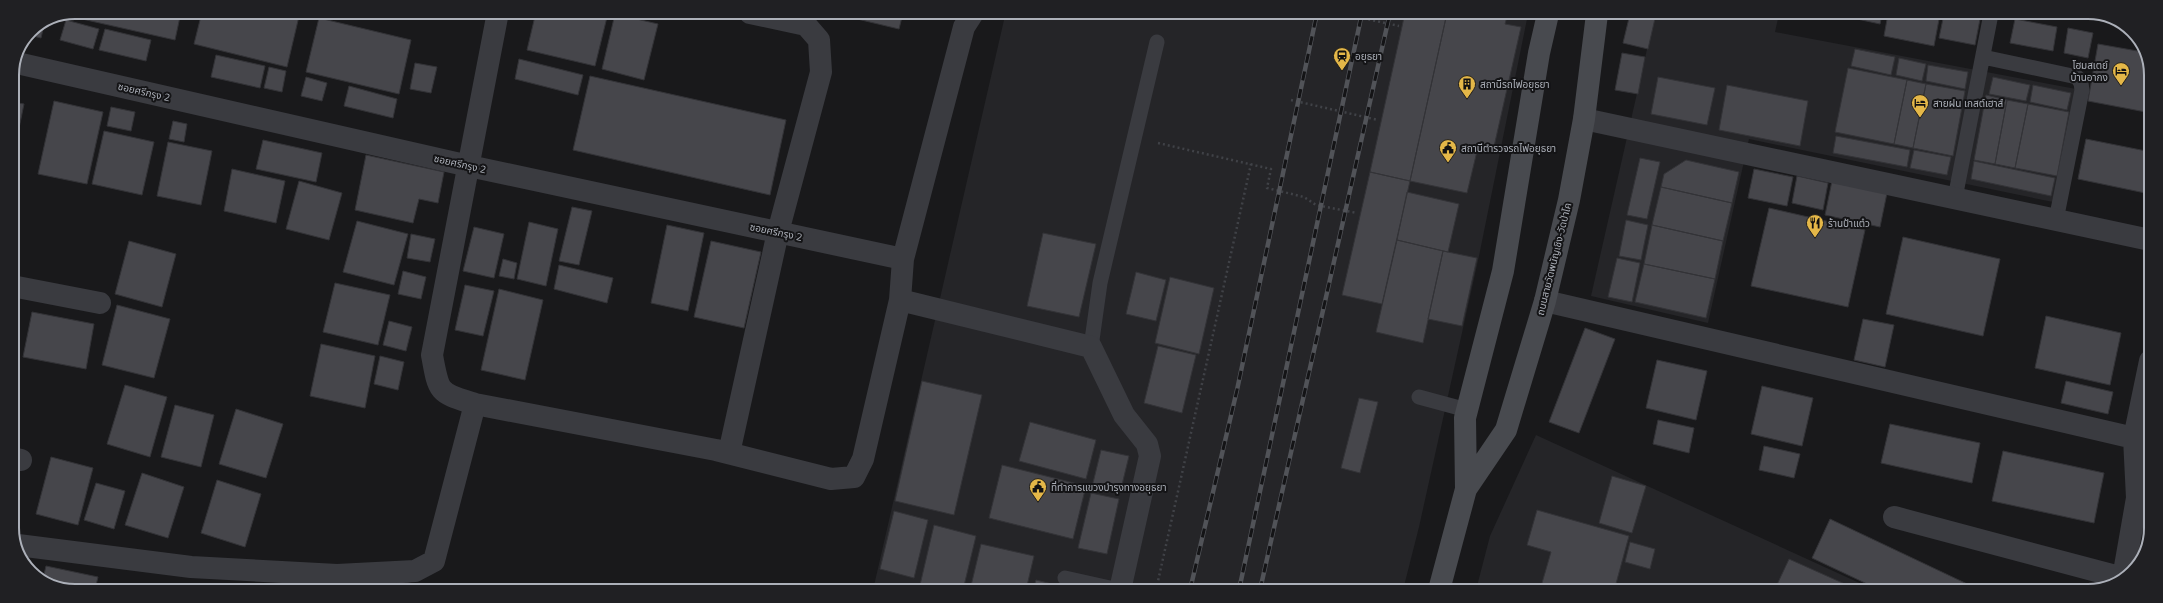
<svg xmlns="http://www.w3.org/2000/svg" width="2163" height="603" viewBox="0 0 2163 603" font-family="Mulish,'Noto Sans Thai',sans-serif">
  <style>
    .built { fill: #252528 }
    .building { fill: #46464b; stroke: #333337 }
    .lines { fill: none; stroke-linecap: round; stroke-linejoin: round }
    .path { stroke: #404247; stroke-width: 2.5; stroke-dasharray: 2 3; stroke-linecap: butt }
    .lane { stroke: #3a3b40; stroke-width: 15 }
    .street { stroke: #3a3b40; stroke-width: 22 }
    .secondary { stroke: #484a4f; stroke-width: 22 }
    .rail-casing { stroke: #515358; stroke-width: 4.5 }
    .rail { stroke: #141416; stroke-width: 3; stroke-dasharray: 9; stroke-linecap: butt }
    .labels { text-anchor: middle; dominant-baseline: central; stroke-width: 4; stroke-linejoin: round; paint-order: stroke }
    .poi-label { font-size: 10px; fill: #acb0b9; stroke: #141416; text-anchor: start }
    .street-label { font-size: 10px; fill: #acb0b9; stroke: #141416 }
    .rim { fill: none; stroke: #acb0b9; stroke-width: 2 }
  </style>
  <rect width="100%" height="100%" fill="#19191b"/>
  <!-- built -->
  <path class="built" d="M1013 13 1528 14 1479 256 1419 527 1403 590H873L1004 20Z
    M1655 14H1779L1775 32 2076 89 2053 202 1749 139 1708 323 1591 296Z
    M1536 435 1877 591 1476 590 1490 536Z"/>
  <!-- building -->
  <path class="building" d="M84 12H181L175 40 82 19Z
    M202 12H300L287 67 194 44Z
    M536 12 608 13 595 66 527 50Z
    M855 13H903L899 29 853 18Z
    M1405 13H1447L1410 181 1370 172Z
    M1447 13H1508L1505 24 1521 27 1493 151 1478 147 1467 193 1410 181Z
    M615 14 658 24 644 80 602 69Z
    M1630 14H1656L1648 49 1623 43Z
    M1849 14H1882L1880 24 1848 17Z
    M1888 14H1940L1934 46 1884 36Z
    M1944 14H1981L1975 45 1939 38Z
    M319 18 411 40 399 94 306 72Z
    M2015 19 2057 27 2053 51 2010 43Z
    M66 20 99 29 93 49 60 40Z
    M44 25 41 38 29 35 31 30Z
    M2068 28 2093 33 2088 58 2064 53Z
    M105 29 151 40 146 61 99 50Z
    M2098 44 2143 52 2151 71V113L2088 101Z
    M1855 49 1895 57 1891 75 1851 66Z
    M1622 53 1645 57 1638 94 1615 90Z
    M216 55 265 66 260 88 211 77Z
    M1899 58 1926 64 1922 81 1896 75Z
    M519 59 583 75 578 95 515 79Z
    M415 63 437 67 431 93 410 89Z
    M1928 65 1968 72 1965 89 1926 81Z
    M269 67 286 71 282 92 264 88Z
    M1848 68 1907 80 1894 144 1835 132Z
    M590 76 786 120 770 195 573 150Z
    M306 77 327 83 322 101 301 96Z
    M1658 77 1715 88 1707 125 1651 114Z
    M1993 77 2030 85 2026 101 1989 94Z
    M1907 80 1926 84 1913 148 1894 144Z
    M1926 84 1965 91 1953 156 1913 148Z
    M1727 85 1808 101 1800 146 1719 130Z
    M2033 85 2071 93 2067 110 2030 102Z
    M349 86 397 99 393 118 344 106Z
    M1986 95 2007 100 1995 164 1974 160Z
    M2007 100 2028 104 2015 168 1995 164Z
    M54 101 103 112 87 184 38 174Z
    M12 102 24 104 12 162Z
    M2028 104 2069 112 2057 176 2015 168Z
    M111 107 135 112 131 131 107 126Z
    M173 121 187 124 184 142 169 139Z
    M104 131 154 142 142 195 92 184Z
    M1836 136 1910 150 1907 167 1833 153Z
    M2086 139 2151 152 2150 194 2078 179Z
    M263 140 322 153 316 182 256 169Z
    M168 142 212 151 201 205 157 196Z
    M1914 150 1951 157 1947 175 1910 168Z
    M366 155 444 172 438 203 419 199 413 223 355 210Z
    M1640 158 1660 162 1647 219 1627 215Z
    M1686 160 1739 172 1732 203 1661 187 1664 174Z
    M1974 161 2055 178 2051 196 1971 179Z
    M232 169 285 181 276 223 224 211Z
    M1754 169 1793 177 1787 206 1748 198Z
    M1370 172 1410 181 1382 304 1342 295Z
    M1797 176 1828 183 1823 210 1792 203Z
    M299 181 342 193 329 240 286 229Z
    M1832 181 1887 193 1880 227 1825 215Z
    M1661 187 1732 203 1723 241 1652 225Z
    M1407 192 1459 204 1448 252 1397 240Z
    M572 207 592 211 579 265 559 261Z
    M1769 208 1865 230 1848 307 1751 286Z
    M1626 220 1648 225 1641 260 1619 256Z
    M357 221 408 234 394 285 343 272Z
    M529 222 558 229 546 286 517 279Z
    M667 225 704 233 688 311 651 303Z
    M1652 225 1723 241 1715 279 1644 264Z
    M474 227 504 234 494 278 463 271Z
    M1043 233 1096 244 1079 317 1027 306Z
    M411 234 435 239 430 262 407 258Z
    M1903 237 2000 259 1983 336 1886 314Z
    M1397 240 1443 251 1423 343 1376 332Z
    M129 241 176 254 162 307 115 294Z
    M711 241 761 252 744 328 694 317Z
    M1443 251 1477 258 1462 326 1428 319Z
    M1617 258 1640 263 1632 302 1608 297Z
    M503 259 517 263 514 279 499 276Z
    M1644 264 1715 279 1706 318 1635 302Z
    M559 265 613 278 607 303 554 289Z
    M403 271 426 277 421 299 398 294Z
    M1136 272 1166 280 1156 321 1126 314Z
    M1170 277 1214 288 1199 354 1155 343Z
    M335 283 390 295 378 345 323 332Z
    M465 285 494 291 483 336 455 330Z
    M499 289 543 300 525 380 481 370Z
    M117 305 170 319 154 378 102 365Z
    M32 312 94 324 86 369 23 357Z
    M2046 316 2121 333 2110 385 2035 368Z
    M1863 319 1894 325 1885 367 1854 360Z
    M389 321 412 327 406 351 383 345Z
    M1585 328 1615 339 1579 433 1549 422Z
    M321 344 375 356 365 408 310 396Z
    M1158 346 1196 355 1182 413 1144 403Z
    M380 356 404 362 398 390 374 384Z
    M1657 360 1707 371 1696 420 1646 408Z
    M922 381 982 395 954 515 895 501Z
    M2066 381 2113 392 2108 414 2061 403Z
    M125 385 167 397 150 457 107 444Z
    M1762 386 1813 398 1802 446 1751 434Z
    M1359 398 1378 402 1360 473 1341 468Z
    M175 405 214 415 201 467 161 457Z
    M236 409 283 424 266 478 219 464Z
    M1658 420 1694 428 1689 453 1653 444Z
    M1030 422 1096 440 1086 479 1019 461Z
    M1890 424 1980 443 1972 483 1881 463Z
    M1764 446 1800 454 1794 478 1759 470Z
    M1101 450 1129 456 1120 493 1092 487Z
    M2003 451 2104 473 2094 523 1992 501Z
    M51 457 93 468 78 525 36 514Z
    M1002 465 1086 486 1073 539 989 518Z
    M142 473 184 487 168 538 125 525Z
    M1612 476 1646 486 1632 533 1599 523Z
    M217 480 261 494 245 547 201 533Z
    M96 483 125 491 114 529 84 520Z
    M1091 493 1119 499 1107 554 1078 548Z
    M1537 510 1629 536 1614 591 1540 590 1551 552 1527 545Z
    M894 511 928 520 914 578 880 569Z
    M1830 519 1982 591H1882L1812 558Z
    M934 525 976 536 963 590H938L920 585Z
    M1630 542 1655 549 1650 569 1625 562Z
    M981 544 1034 556 1026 590H970Z
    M1789 559 1856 589 1774 591Z
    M46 566 98 577 95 589H59L43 579Z
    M388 579 441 589H386Z
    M1036 580 1068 588 1067 590H1033Z
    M2033 584 2048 591H2029Z"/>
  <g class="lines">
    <!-- path -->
    <path class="path" d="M1339 13 1399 26
      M1291 100 1378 120
      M1158 143 1271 169 1267 188 1304 197 1316 205 1357 213
      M1156 590 1251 164"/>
    <!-- lane -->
    <path class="lane" d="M1983 57 2077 77 2081 83 2082 90 2056 220
      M1955 198 1991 14
      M1091 347 1100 283 1157 42
      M1419 397 1467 410
      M1065 578 1119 590
      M1734 591H1743"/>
    <!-- street -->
    <path class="street" d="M498 12 432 355C439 394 438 392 475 404L716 450 831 479 854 477 863 459 900 300 903 259 964 27 973 13
      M17 63 469 166 903 259
      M1584 119 2150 240
      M12 286 100 303
      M900 300 1091 347 1124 415 1147 444 1150 456 1120 590
      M1545 301 2134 438
      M729 453 778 232 821 72 819 40 806 25 750 13
      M12 458 21 460
      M1894 517 2123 578 2137 498 2134 438 2150 361
      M18 545 191 567 337 575 415 571 434 561 475 404"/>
    <!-- secondary -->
    <path class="secondary" d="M1466 489 1506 430 1545 301 1569 200 1584 119 1597 14
      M1439 590 1466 489 1465 418 1503 271 1539 53 1548 14"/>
    <!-- rail casing -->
    <g class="rail-casing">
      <path id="rail" d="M1190 590 1237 390 1317 13
        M1239 590 1362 13
        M1260 590 1390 13"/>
    </g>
    <!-- rail -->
    <use href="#rail" class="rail"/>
  </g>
  <!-- icons -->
  <defs>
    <g id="station-pin" transform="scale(0.9)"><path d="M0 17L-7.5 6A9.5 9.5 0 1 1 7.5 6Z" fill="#e4b748" stroke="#141416"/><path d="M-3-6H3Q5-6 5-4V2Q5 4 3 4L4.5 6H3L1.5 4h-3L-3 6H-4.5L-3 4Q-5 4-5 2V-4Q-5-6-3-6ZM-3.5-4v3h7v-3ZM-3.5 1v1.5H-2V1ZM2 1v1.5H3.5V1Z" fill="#111"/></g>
    <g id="hotel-pin" transform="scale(0.9)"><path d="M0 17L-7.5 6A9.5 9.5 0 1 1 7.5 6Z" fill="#e4b748" stroke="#141416"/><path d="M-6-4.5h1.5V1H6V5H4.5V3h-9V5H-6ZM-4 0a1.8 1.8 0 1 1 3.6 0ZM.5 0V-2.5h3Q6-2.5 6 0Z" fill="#111"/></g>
    <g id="building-pin" transform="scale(0.9)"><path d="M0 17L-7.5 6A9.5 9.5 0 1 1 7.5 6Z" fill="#e4b748" stroke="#141416"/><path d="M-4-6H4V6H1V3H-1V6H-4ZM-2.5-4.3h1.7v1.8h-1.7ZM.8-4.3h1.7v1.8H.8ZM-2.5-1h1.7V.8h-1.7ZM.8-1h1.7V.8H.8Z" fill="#111"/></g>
    <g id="civic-pin" transform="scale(0.9)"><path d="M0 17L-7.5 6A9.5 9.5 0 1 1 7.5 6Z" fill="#e4b748" stroke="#141416"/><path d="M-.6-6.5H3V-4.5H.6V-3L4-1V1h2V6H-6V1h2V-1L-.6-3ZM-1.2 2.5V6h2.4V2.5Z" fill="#111"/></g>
    <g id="restaurant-pin" transform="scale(0.9)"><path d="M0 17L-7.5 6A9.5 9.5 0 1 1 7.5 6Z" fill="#e4b748" stroke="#141416"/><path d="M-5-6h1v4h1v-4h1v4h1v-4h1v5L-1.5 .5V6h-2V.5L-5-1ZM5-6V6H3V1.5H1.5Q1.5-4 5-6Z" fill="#111"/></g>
  </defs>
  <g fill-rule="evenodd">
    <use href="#station-pin" x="1342" y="56"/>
    <use href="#hotel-pin" x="2121" y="71"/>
    <use href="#building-pin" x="1467" y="84"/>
    <use href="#hotel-pin" x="1920" y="103"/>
    <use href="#civic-pin" x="1448" y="148"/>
    <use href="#restaurant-pin" x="1815" y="223"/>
    <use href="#civic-pin" x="1038" y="487"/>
  </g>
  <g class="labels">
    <!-- poi labels -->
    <g class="poi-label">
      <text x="1355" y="56">อยุธยา</text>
      <text x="2108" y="65" text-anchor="end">โฮมสเตย์<tspan x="2108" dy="12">บ้านอากง</tspan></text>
      <text x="1480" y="84">สถานีรถไฟอยุธยา</text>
      <text x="1933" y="103">สายฝน เกสต์เฮาส์</text>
      <text x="1461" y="148">สถานีตำรวจรถไฟอยุธยา</text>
      <text x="1828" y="223">ร้านป้าแต๋ว</text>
      <text x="1051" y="487">ที่ทำการแขวงบำรุงทางอยุธยา</text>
    </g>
    <!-- street labels -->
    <g class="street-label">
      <text transform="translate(144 92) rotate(13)">ซอยศรีกรุง 2</text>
      <text transform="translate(460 164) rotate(13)">ซอยศรีกรุง 2</text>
      <text transform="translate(776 232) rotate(12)">ซอยศรีกรุง 2</text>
      <text transform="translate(1554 259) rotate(-76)">ถนนสายวัดพนัญเชิง-วัดป่าโค</text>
    </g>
  </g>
  <!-- crop -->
  <path d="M0 0H2163V603H0ZM75 19H2088A56 56 0 0 1 2144 75V528A56 56 0 0 1 2088 584H75A56 56 0 0 1 19 528V75A56 56 0 0 1 75 19Z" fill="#202023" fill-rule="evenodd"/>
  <path class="rim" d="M75 19H2088A56 56 0 0 1 2144 75V528A56 56 0 0 1 2088 584H75A56 56 0 0 1 19 528V75A56 56 0 0 1 75 19Z"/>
</svg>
